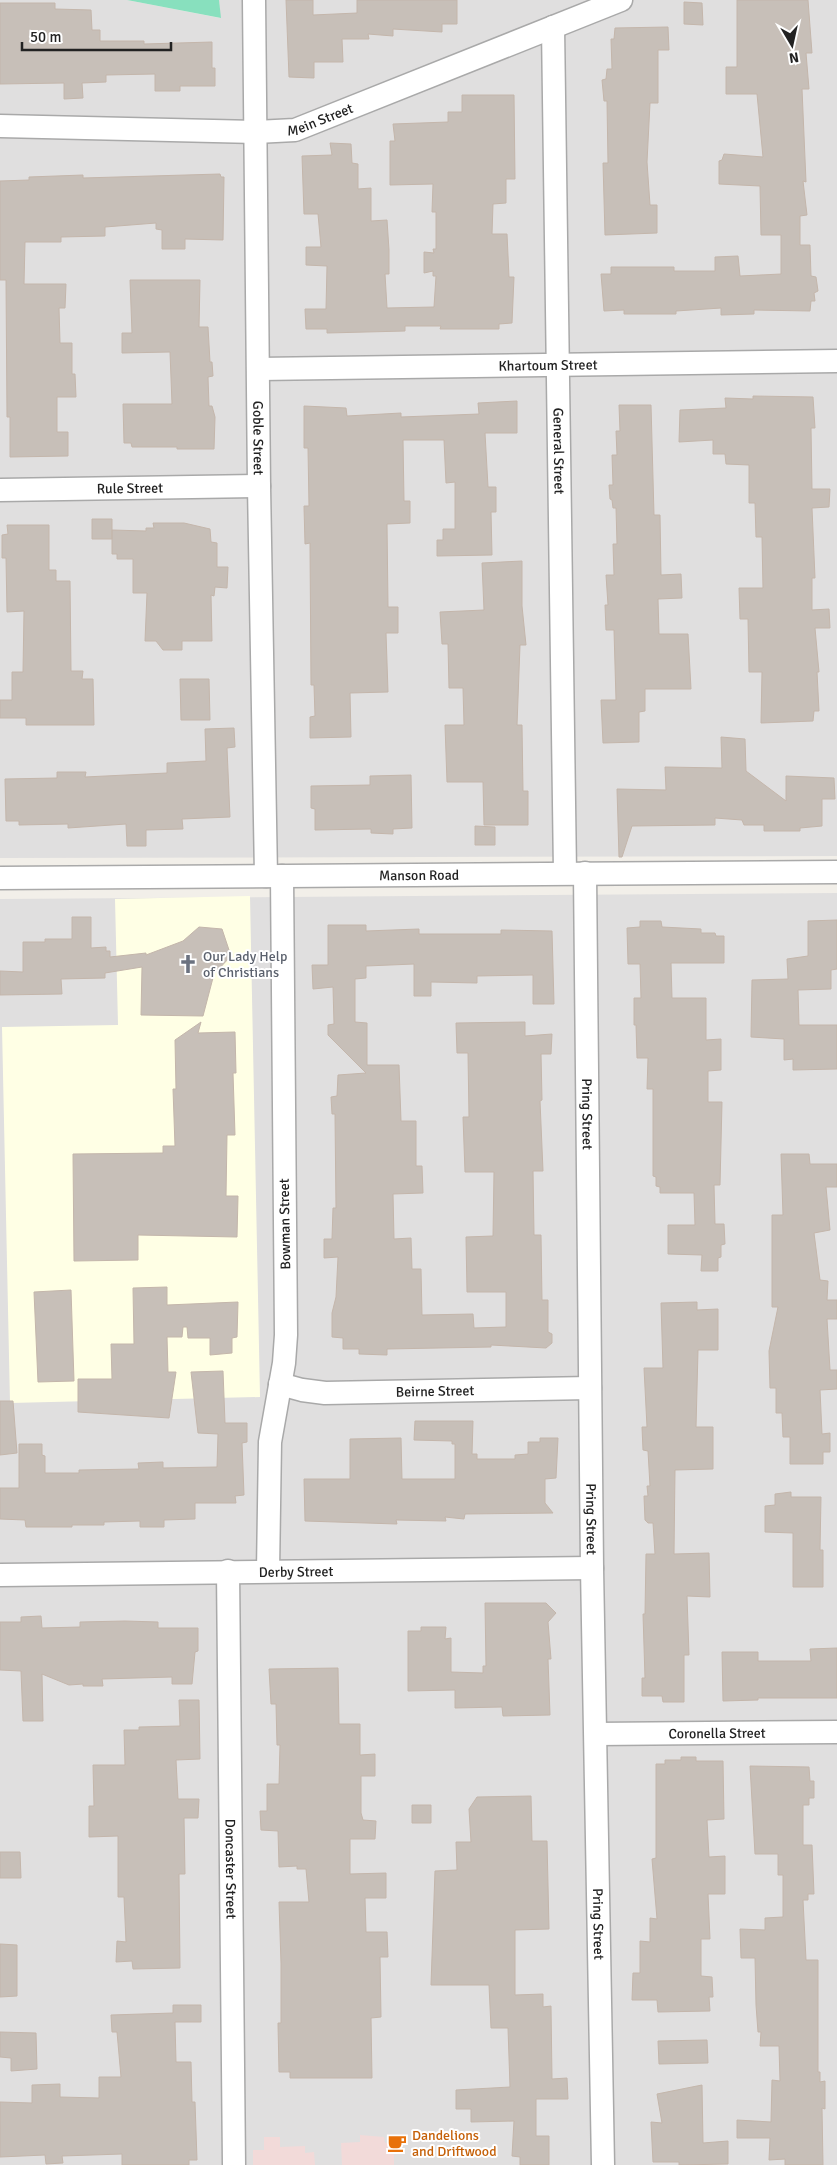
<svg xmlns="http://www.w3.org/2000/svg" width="837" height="2165" viewBox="0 0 837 2165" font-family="Signika,sans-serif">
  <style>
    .residential { fill: #e0dfdf }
    .commercial { fill: #f2dad9 }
    .education { fill: #ffffe5 }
    .pitch { fill: #88e0be }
    .building { fill: #c7bfb8; stroke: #c4b6ab }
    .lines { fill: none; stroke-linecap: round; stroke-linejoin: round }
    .minor-casing { stroke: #a9a9a9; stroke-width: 25 }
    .minor { stroke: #fff; stroke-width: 22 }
    .labels { text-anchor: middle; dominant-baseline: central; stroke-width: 4; stroke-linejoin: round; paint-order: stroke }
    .street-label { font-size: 14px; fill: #222; stroke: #fff }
    .worship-label { font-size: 14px; fill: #5b616d; stroke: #fff; text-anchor: start }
    .food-label { font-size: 14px; fill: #c56008; stroke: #fff; text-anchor: start }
  </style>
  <rect width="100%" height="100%" fill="#f2efe9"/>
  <!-- residential -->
  <path class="residential" d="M0 0H127L220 18 219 0H837V856L0 858Z
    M837 893V2165H0V899Z"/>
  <!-- commercial -->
  <path class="commercial" d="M360 2135 384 2137 385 2143 394 2142V2165H342L341 2143 360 2142Z
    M264 2137H280V2147L305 2146V2153L314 2152 315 2165H253V2150H264Z"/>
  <!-- education -->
  <path class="education" d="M250 896 260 1397 10 1403 2 1027 118 1025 115 899Z"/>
  <!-- pitch -->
  <path class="pitch" d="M127 0H219L221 18Z"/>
  <!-- building -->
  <path class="building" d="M286 0H313V15L357 13V0H457V24H442V32L393 29V36L368 34 369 39H342L343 62H314V78L289 77Z
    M737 0H808L812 53H806L809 89H802L806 182 803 181 807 215 800 216V245H810L811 276 816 277 818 291 814 293 815 301H811L810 311 754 310V314L721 315V308L676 311V314H624V310L604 311 601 274H611V267H674V271H715V257L738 256 740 276 781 274V235H761L760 186 719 184V161L722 160 724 154 763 157 757 94H726V67H737Z
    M684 2 702 3 703 25 684 24Z
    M0 3H55V9L91 10 92 30H100V41H144V44L212 42V68H215V86H180V91H155V74L106 75V82L82 83 83 98 64 99V83L0 84Z
    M668 27 669 50H658V103H650L647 162 650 205H657V233L605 235 603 163H608L607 101H604L602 80 606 79 607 69H612L611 39H614L615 28Z
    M462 95H514L515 179H506V203L493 204 492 234H507L509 277H514L512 323 499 324V329H440L441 326H405V331L327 333V329H306L305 309H326L327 266 306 265V247H321L318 214H304L302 156 332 155 330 143 351 144 352 163 358 164V189L371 188V221L387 220 389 250V274H385L387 308 434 307 436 276H433V271L424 273V252L434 253 433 249H436V212H432L433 184 390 185V141H395L393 124 448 122V112H462Z
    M220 174 221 177H224L223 240 185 239V249H162V230L156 229V223L105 227V236L61 237V242H25L24 284H66L65 308H59L60 343H72V374H75L76 397H57V432H68V456L10 457V417H7L6 280H0V181L29 180V177L83 175V178Z
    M130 280H200L199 327H208L210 362H212L213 376 208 377 209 406H212L215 417 214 449H177V447H132L131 443H124L123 404H172L170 352 122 353V333H132Z
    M753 396 813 397 815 428H811L812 489H830L829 507 812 508 815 578H812V610L829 609 830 628H815L819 672H817L819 711H814L813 721 761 723 762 672H749L748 619H740L739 588H763L762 537H756L755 503H749V465L726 464 725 454H713V440L679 442 680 410 726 408 725 398 753 399Z
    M517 401V433H485L488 487H496V512H491L492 555 437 556V540H443V529H455V482L446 483 444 440H403L404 501H410V523L387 524 388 607H398V633H386L388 692 350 693 351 737 310 738V717L315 716 314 685H311L310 543 305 544 304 506H309L308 448H304V406L346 408 347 416 401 413V417L479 414 478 403Z
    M619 405H651L654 515H660L661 575 681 574 682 598 658 599 659 634H688L691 689H645V711L639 712V742L603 743 601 700H616L614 630H606L605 605H608L606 575H614L613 544H617L616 508H613L612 500 610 499 609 485H613L612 455H617L616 431H620Z
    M92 519H112V539H92Z
    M153 523H184L210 529 211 542 217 543V567H228L227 588 215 587 214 596 211 595 212 641H182V650H163L156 641H145L147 593H133V559H117V554H112V530L146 531V528H154Z
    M7 525H49V570H56V581H70L71 671H83L82 679H93L94 725H26V718H0V700H12V672H23L24 611 7 612 6 558H2V535L8 534Z
    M522 561V606L526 645H520L517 725H522L523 791H528V825H484L483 782H447L445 725H464L463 688H449L448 644H442L440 612 484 610 482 563Z
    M180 679H209L210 720H181Z
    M234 728 235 747 227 748 230 817 182 819 183 829 146 830V846H127L126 824 68 828V824L19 825V821H6L5 779 57 778V772H86L85 777 167 773V763L206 761 205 729Z
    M721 737 745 739 746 771 786 801V776L834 778 835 799H822V826L800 828V831H764V825H744L742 820 715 818V825L632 826 622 857H619L617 789 666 790 665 767 722 768Z
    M411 775 412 828 393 829V834L371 833V829L315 830V809L311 808V786L370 785V776Z
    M475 826 495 827V845H475Z
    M72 917H91V948L106 947V951H110V957L146 953V955L183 941 199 927 222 929 231 956 214 974 203 1016 141 1015 142 967 105 973V978L61 979 62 994 0 995V971L23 972V942H45V939H72Z
    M837 920V969L831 970V989L798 990 799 1025H837V1069L793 1070V1059L784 1060V1039L751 1037 752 980 788 979 787 959 808 956V921Z
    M640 921H661L662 927 701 929V933H715L716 936H724V963H671L672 998H706V1040L721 1039V1070L708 1071V1102H722L720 1185H714L715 1224H724L725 1244 721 1245V1257L718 1258V1271H701L702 1255 668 1254V1225H695L694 1193H660V1187L656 1186V1177L653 1176V1089H647L648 1058H637L636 1025H634V998H641L640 964H628L627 928 640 927Z
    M328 925H366V931L419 929V934H501V930L552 931 554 1004H533V975L477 976V983L431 982V996H414V964L366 966V978L355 979V1022L367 1023V1065H399L401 1121H416V1166H422L423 1193 393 1194 394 1239 411 1238 412 1269H421L422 1315 473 1314 474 1328 506 1327V1292H467L466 1237 493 1236 494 1172H465L463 1117H469L468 1053H457L456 1023 525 1022V1036L552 1034 551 1054H541L542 1100 540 1101 543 1171H533L534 1235H541L542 1300H548V1332L552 1334V1343L546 1348 491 1345V1347L387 1349V1355L359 1354V1349H343V1338L332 1337V1313L336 1297 338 1257 324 1258V1239H332L333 1208H336L335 1114H332L331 1097 337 1096 338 1075 366 1073 328 1035V1025L334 1024 333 987 313 989 312 965H328Z
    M201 1022 198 1033 235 1032 236 1073H233L235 1135H227L226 1196H238L237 1237 138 1235V1260L74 1261 73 1154 163 1153V1146H175L173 1089H176L175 1040Z
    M781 1154H809L810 1164H837V1187H826L830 1230 814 1233 820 1280 828 1281 827 1300H837V1319H827L830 1370H837V1389L820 1390 822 1434 830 1433V1452H823V1464H790V1437H783L782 1413H776V1388H770L769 1351 778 1307H772V1215H783Z
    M167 1287V1305L238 1302 237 1337 232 1338V1353L210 1355V1338H188L187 1327H183L182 1337H167L168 1372H176L169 1418 78 1412V1379H112L111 1344H134L133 1288Z
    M71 1290 74 1381 38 1382 34 1292Z
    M697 1302V1310L718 1309V1350H698L696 1427H713V1469L675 1470 674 1554 709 1553 710 1597 687 1596 689 1655H684V1702H663L662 1696H642V1678H645L643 1614H645L646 1554H655L653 1523H648L645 1520 644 1496H648L647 1486H650L648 1451 643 1450 642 1427H647L644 1368H663L661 1303Z
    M223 1371 225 1423H247V1442L242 1443 244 1495 235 1496 236 1503H195V1519L164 1520V1527H140V1521L104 1522V1525H72V1527H26L25 1520 0 1519V1488H19V1444H42V1455L45 1456V1473H79V1470L139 1469 138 1463 163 1462V1468L217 1467 218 1434 198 1433 191 1372Z
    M0 1401H13L17 1453 0 1455Z
    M415 1421H473L472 1454H477V1459H515V1455L528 1454V1442H540V1438H558L556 1478 545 1479V1503L553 1513 465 1514 464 1519 445 1517 446 1521 396 1520 397 1524 305 1521 304 1479H350V1439L401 1438 402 1479H455V1444H452V1441L414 1440Z
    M791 1492V1497H821L820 1550H823V1587H793V1533L765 1532V1506L775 1505V1494Z
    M485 1603H546L556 1613 548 1622 551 1659H548L550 1715 503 1716 502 1707 455 1708V1690L408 1691V1631H421V1627H446L445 1639 451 1638V1672L483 1673V1666H486Z
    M41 1616 42 1628 80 1627V1622L125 1621 158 1622V1628H198V1651L195 1652 192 1684H172V1677L102 1679 103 1686H83V1684L69 1685 42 1674 43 1721H23L21 1671 0 1670V1622H21V1617Z
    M837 1648V1698H758V1700L723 1701 722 1652H758V1661H811L810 1649Z
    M338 1668 339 1724H360V1755L375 1754V1776H361V1813L363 1820 376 1821 375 1839H350V1874L386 1873V1898H365L366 1932H387L388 1957H380L381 2017 371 2018 372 2078H290V2072H279L278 2023H281V1963L279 1902H309L306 1869H297V1866L279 1867 278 1831 261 1830 260 1811H267V1784H279L280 1745H277L276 1704H271L269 1669Z
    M179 1700H199L200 1759 176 1760 178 1799H199L198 1818H184L185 1874H179L180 1968 133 1969 132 1961 116 1962 117 1941 126 1942 124 1897H118V1836L89 1837V1806H94L93 1765H125L124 1730H139V1727L180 1726Z
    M681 1757H696V1761H723L724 1819 707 1820 709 1857 725 1856V1894H708L710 1939H701V1976L712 1977 713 1997H709L710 2011 658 2012 657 2000H632L633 1973H640V1941L650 1942V1918L657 1919 652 1859 656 1858V1764H665V1760H681Z
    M750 1766 809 1767 810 1781H814V1798H809V1805H803V1845H812L814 1894H808V1900H803L806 1960H818V2072H820V2082L825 2081V2109L822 2108 823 2165H785V2159L769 2160 770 2138H737V2120L771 2122 772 2080 780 2081 779 2046H760L761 2032H758L756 2005 755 1958H741L740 1929 765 1930V1918L783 1917V1875H778V1854H755Z
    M531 1796 532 1841H547L549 1929 515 1930V1995L543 1994V2007L551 2006 552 2079 567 2078 568 2099H536V2136H549V2165H520V2157L512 2156 514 2121 471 2122V2109H456V2090L510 2087 508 2028H491L489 1985H431L435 1871 457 1870 456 1842H471L469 1809 477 1797Z
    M412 1805H431V1823H412Z
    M0 1852H20L21 1878H0Z
    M0 1944 17 1945V1996L0 1997Z
    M173 2005H201V2022H175L176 2062H191L192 2102H195L197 2160H189V2165H122V2154L62 2156 63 2163 46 2164 45 2155 0 2157V2102L32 2103V2085L60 2084V2097L99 2098V2077H121L117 2032H112L111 2015 173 2013Z
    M0 2032 36 2033 37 2069 11 2071V2058L0 2057Z
    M707 2040 708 2063 659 2064 658 2041Z
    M702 2085 703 2143 728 2141V2164L679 2165V2162H653L651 2122 662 2123 657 2094Z"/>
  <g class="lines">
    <!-- minor casing -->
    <g class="minor-casing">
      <g id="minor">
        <path id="s1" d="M254 0 259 486 266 876"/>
        <path id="s2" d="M553 27 565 873"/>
        <path id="s3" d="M0 126 256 132 295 130 621 0"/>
        <path id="s4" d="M259 369 837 361"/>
        <path id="s5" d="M0 490 259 486"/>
        <path id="s6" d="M585 873 592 1568 603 2165"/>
        <path id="s7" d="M0 878 837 872"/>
        <path id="s8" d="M280 1384 302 1390 325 1393 590 1388"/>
        <path id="s9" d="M228 1571 234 2165"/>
        <path d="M268 1571 270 1442 284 1363 286 1335 282 876"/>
        <path id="s10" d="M0 1575 592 1568"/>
        <path id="s11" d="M596 1734 837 1732"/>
      </g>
    </g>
    <!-- minor -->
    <use href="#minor" class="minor"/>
  </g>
  <!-- icons -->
  <defs>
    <g id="church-bare" transform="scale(1.5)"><path d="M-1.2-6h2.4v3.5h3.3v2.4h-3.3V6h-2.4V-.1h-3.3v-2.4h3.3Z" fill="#6b7280" stroke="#fff" stroke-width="2.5" paint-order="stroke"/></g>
    <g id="cafe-bare" transform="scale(1.5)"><path d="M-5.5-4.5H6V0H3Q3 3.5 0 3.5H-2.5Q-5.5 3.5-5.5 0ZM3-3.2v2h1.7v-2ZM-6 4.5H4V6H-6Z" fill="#e8710a" stroke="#fff" stroke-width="2.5" paint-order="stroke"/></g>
  </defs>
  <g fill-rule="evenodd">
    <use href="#church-bare" x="188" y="964"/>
    <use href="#cafe-bare" x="397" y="2143"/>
  </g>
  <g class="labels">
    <!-- street labels -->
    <g class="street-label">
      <text stroke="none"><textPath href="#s3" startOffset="322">Mein Street</textPath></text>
      <text stroke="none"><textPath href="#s4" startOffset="289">Khartoum Street</textPath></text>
      <text stroke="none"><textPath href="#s1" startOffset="438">Goble Street</textPath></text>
      <text stroke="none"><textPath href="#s2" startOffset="424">General Street</textPath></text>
      <text stroke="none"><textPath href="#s5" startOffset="130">Rule Street</textPath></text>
      <text stroke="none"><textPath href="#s7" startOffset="419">Manson Road</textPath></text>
      <text stroke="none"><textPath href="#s6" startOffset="241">Pring Street</textPath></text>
      <text transform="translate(285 1224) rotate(-91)">Bowman Street</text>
      <text stroke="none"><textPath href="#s8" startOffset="156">Beirne Street</textPath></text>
      <text stroke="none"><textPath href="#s6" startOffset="646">Pring Street</textPath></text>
      <text stroke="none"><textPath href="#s10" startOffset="296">Derby Street</textPath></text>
      <text stroke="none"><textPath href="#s11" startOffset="121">Coronella Street</textPath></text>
      <text stroke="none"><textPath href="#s9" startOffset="298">Doncaster Street</textPath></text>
      <text stroke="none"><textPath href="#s6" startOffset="1051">Pring Street</textPath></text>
    </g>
    <!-- worship labels -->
    <g class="worship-label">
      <text x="203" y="956">Our Lady Help<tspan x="203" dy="16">of Christians</tspan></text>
    </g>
    <!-- food labels -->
    <g class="food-label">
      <text x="412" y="2135">Dandelions<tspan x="412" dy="16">and Driftwood</tspan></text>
    </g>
  </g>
  <!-- north arrow -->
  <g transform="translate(792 45) rotate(171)" stroke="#ffffff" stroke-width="4" paint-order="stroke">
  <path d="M0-4L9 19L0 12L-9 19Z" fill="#222222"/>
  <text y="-8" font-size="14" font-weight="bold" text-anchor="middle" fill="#222222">N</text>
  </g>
  <!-- scale -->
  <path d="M22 42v8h149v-8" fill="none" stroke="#222222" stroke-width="2.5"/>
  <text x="30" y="42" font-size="15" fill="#222222" stroke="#ffffff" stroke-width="4" paint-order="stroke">50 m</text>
</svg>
